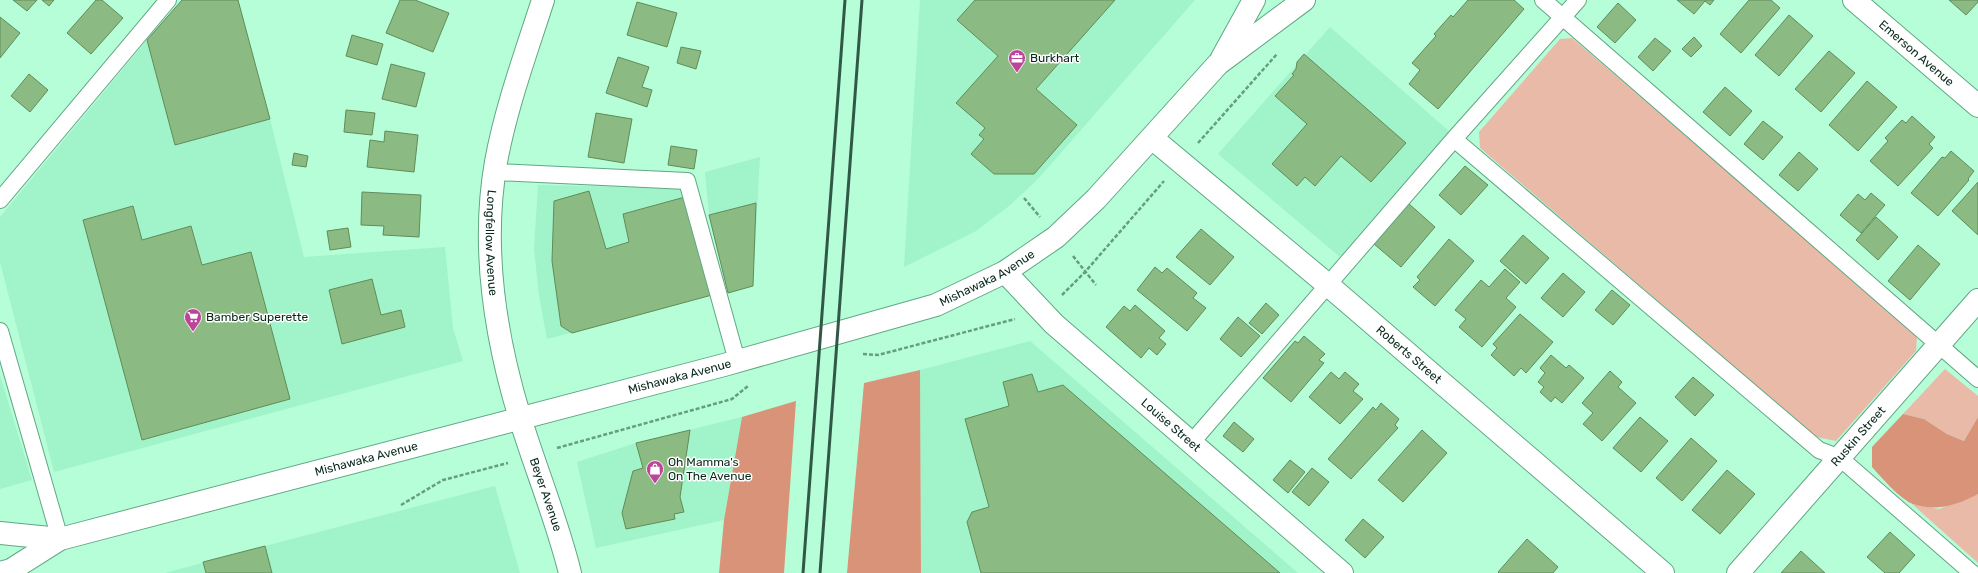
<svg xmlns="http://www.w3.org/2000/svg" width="1978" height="573" viewBox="0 0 1978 573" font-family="Rubik,sans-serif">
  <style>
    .built { fill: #a1f3c9 }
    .green { fill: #eabaa8 }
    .forest { fill: #d99379 }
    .building { fill: #8bbb83; stroke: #608c59 }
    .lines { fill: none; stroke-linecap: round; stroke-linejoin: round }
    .service-casing { stroke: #61a784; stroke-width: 18 }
    .minor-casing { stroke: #61a784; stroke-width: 24 }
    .tertiary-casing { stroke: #61a784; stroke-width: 24 }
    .secondary-casing { stroke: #61a784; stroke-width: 24 }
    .path { stroke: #669c81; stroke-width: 2.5; stroke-dasharray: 4 2; stroke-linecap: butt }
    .service { stroke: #fff; stroke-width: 16 }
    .minor { stroke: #fff; stroke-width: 22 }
    .tertiary { stroke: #fff; stroke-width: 22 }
    .secondary { stroke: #fff; stroke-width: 22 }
    .rail { stroke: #305845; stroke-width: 3 }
    .labels { text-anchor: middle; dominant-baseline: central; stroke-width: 3; stroke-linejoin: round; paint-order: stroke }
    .street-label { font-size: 12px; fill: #09281a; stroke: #fff }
    .poi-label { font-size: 12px; fill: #09281a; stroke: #fff; text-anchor: start }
  </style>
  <rect width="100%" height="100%" fill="#b5fed7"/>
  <!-- built -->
  <path class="built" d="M182 0H238L270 119 304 257 445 247 453 328 463 361 54 472 0 262V217L147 40Z
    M920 0H1195L1037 180 1009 206 976 231 904 267Z
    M1330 27 1450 132 1340 257 1218 154Z
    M760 157 753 286 728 293 709 215 705 172Z
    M538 185 683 188 716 294 547 339 539 296 534 249Z
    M1030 341 1298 573H921L920 370Z
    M0 375 32 480 0 489Z
    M742 417 724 520 596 548 577 462 636 443Z
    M495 486 520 573H165L265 546Z"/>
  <!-- green -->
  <path class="green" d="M1572 38 1906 325 1917 338 1916 351 1836 441 1816 437 1480 148 1479 132 1560 39Z
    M1945 369 1978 396V417L1964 441 1947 434 1924 419 1903 414Z
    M1978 494V563L1912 504 1939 509Z"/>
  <!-- forest -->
  <path class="forest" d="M920 370 921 573H847L864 383Z
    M796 401 784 573H719L724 520 742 417Z
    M1903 414 1924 419 1947 434 1964 441 1978 417V494C1958 505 1935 512 1913 504 1901 500 1880 476 1872 467V447Z"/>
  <!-- building -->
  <path class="building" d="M13 0H37L27 11Z
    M42 0H54L49 6Z
    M96 0H102L123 18 91 54 67 33Z
    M182 0H238L270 119 175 145 147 40Z
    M400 0H415L449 13 433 52 386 33Z
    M975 0H1115L1036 89 1077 125 1034 174H994L971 154 984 139 979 135 985 128 956 103 998 56 957 20Z
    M1468 0H1514L1524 9 1438 109 1409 84 1420 70 1412 63 1436 36 1434 34 1451 15 1453 17Z
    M1677 0H1714L1710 5 1705 1 1694 14Z
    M1749 0H1771L1780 8 1741 53 1720 34Z
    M1949 0H1978V2L1966 15Z
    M637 2 677 13 667 47 627 35Z
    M1618 3 1636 20 1615 43 1597 27Z
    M1789 15 1813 36 1779 76 1755 55Z
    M0 17 20 33 0 58Z
    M352 35 383 44 377 65 346 56Z
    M1694 37 1702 46 1691 57 1682 49Z
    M1655 38 1671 51 1653 71 1638 57Z
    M681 47 701 51 696 69 677 63Z
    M1829 51 1855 73 1821 112 1795 89Z
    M1304 54 1406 143 1371 182 1341 156 1315 186 1305 177 1297 186 1272 164 1307 124 1275 96 1294 75 1292 74 1296 69 1297 62Z
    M618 57 649 67 642 87 652 90 647 107 606 93Z
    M391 64 425 73 416 107 382 99Z
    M29 74 48 90 30 112 11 96Z
    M1867 81 1897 107 1858 151 1829 125Z
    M1725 87 1752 111 1730 136 1703 112Z
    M346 110 375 113 372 135 344 132Z
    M596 113 632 119 624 163 588 157Z
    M1912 116 1935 137 1929 144 1933 148 1898 186 1870 161 1888 141 1885 138 1902 120 1906 123Z
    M1763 121 1783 137 1763 160 1744 144Z
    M385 131 418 135 414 172 367 167 370 140 384 142Z
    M671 146 697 150 694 169 668 165Z
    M1951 151 1974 171 1968 179 1969 180 1938 216 1911 193 1942 157 1945 158Z
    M1799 152 1818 169 1798 191 1779 175Z
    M294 153 308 156 306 167 292 165Z
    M1465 166 1488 185 1461 215 1439 195Z
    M1978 182V235L1952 211Z
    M589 191 606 249 629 242 623 214 685 197 712 295 572 333 561 326 552 261 554 201Z
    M362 192 421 195 419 237 383 235 384 226 361 225Z
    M1871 193 1885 205 1861 233 1840 215 1858 194 1865 200Z
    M756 203 753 286 728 293 709 215Z
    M1408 203 1435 227 1401 267 1374 244Z
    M133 206 142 240 191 226 202 265 251 252 290 399 142 440 83 220Z
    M1876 217 1898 237 1878 260 1856 240Z
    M348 228 351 247 330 250 327 231Z
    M1201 229 1234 257 1210 285 1176 257Z
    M1523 235 1549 258 1526 284 1500 261Z
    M1449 239 1474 261 1435 306 1413 287 1420 280 1417 277Z
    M1918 245 1940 264 1910 300 1888 281Z
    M1155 267 1162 273 1167 268 1197 293 1193 298 1206 308 1187 331 1137 290Z
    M1505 269 1520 282 1506 298 1516 307 1482 347 1459 327 1466 319 1455 310 1481 280 1489 287Z
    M1563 273 1585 292 1563 317 1541 298Z
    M372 279 381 315 401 310 405 327 342 344 329 290Z
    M1612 290 1630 305 1613 325 1595 310Z
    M1266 303 1279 315 1262 334 1249 323Z
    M1135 305 1165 331 1159 338 1166 344 1157 355 1149 348 1141 358 1106 327 1124 306 1130 311Z
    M1520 314 1553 342 1526 373 1521 368 1514 376 1491 355 1497 348 1493 344Z
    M1238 317 1260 336 1241 357 1220 339Z
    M1304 336 1325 354 1319 360 1324 363 1291 402 1263 378 1295 341 1298 343Z
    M1551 355 1566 368 1569 365 1584 378 1562 403 1555 397 1551 402 1540 392 1544 387 1538 382 1545 373 1540 368Z
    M1610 371 1622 382 1618 387 1636 403 1602 441 1583 424 1593 413 1582 403Z
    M1331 372 1339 379 1345 372 1359 384 1353 391 1363 399 1340 424 1309 397Z
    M1032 374 1038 392 1063 385 1280 573H981L967 522 972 512 989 507 965 419 1009 406 1003 382Z
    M1693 377 1714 395 1695 416 1675 397Z
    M1381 403 1399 419 1395 425 1398 428 1351 479 1328 459 1373 407 1376 410Z
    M1640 417 1668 441 1641 472 1613 448Z
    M1234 422 1254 439 1243 452 1223 436Z
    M690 430 680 497 684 512 674 514 675 519 626 529 622 513 633 471 643 468 636 443Z
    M1422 430 1447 453 1403 502 1378 480Z
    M1691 438 1717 461 1682 501 1656 478Z
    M1290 460 1305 472 1288 493 1273 480Z
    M1312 468 1329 482 1309 506 1292 492Z
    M1727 470 1755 494 1720 534 1692 510Z
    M1363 519 1384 537 1365 558 1345 540Z
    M1890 532 1915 555 1899 573H1885L1867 557Z
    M1527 539 1558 567 1553 573H1499L1498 572Z
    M265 546 272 573H206L203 562Z
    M1801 551 1825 573H1781Z"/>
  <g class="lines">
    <!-- service casing -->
    <g class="service-casing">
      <path id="service" d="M1543 0 1978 379
        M1454 139 1819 450 1840 458 1972 573
        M495 172 687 181 737 361
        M0 200 168 0
        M0 331 60 539
        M1192 442 1454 139 1578 0"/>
    </g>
    <!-- minor casing -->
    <g class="minor-casing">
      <g id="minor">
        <path id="s1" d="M1854 0 1978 106"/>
        <path id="s2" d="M1152 138 1328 285 1663 573"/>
        <path id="s3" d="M1005 272 1054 324 1342 573"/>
        <path id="s4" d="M1738 573 1978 300"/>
      </g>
    </g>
    <!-- tertiary casing -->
    <g class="tertiary-casing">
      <g id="tertiary">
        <path id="s5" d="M543 0C526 53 506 107 496 162 481 247 495 336 520 418 536 470 557 520 570 573"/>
      </g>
    </g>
    <!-- secondary casing -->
    <g class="secondary-casing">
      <g id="secondary">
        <path d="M1222 58 1254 0"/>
        <path d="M0 533 60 539"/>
        <path id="s6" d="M0 573 11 570 60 539 724 365 936 305 1005 272 1056 237 1096 199 1218 64 1304 0"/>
      </g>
    </g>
    <!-- path -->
    <path class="path" d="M1198 143 1277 54
      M1024 198 1040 217
      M1073 256 1096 285
      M1062 295 1085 272 1164 181
      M863 354 878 355 1015 319
      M557 448 732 399 748 386
      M401 505 443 480 508 463"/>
    <!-- service -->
    <use href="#service" class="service"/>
    <!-- minor -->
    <use href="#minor" class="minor"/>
    <!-- tertiary -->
    <use href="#tertiary" class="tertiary"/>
    <!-- secondary -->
    <use href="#secondary" class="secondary"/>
    <!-- rail -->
    <path class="rail" d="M803 573 845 0
      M820 573 862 0"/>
  </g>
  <!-- icons -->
  <defs>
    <g id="office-pin" transform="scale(0.9)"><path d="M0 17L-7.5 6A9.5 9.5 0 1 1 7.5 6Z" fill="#bc4499" stroke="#fff"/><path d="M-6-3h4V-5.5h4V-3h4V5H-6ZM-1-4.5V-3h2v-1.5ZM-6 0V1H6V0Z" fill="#fff"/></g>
    <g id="supermarket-pin" transform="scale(0.9)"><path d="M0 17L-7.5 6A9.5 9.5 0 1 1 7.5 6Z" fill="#bc4499" stroke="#fff"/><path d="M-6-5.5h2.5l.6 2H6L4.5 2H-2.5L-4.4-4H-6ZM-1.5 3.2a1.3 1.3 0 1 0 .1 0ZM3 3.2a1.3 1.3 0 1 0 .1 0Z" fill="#fff"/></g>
    <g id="shop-pin" transform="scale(0.9)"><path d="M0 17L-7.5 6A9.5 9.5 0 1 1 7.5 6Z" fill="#bc4499" stroke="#fff"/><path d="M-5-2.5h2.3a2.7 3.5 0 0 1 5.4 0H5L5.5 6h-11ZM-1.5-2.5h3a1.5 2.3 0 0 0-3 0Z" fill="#fff"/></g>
  </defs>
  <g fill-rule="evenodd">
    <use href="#office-pin" x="1017" y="58"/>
    <use href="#supermarket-pin" x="193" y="317"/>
    <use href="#shop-pin" x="655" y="469"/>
  </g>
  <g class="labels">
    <!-- street labels -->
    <g class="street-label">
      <text stroke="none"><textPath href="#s1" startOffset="82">Emerson Avenue</textPath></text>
      <text stroke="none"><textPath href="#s5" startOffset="250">Longfellow Avenue</textPath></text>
      <text stroke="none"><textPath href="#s6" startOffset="1034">Mishawaka Avenue</textPath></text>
      <text stroke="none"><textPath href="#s2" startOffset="336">Roberts Street</textPath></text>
      <text stroke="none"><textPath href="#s6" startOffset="710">Mishawaka Avenue</textPath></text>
      <text stroke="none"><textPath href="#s3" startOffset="226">Louise Street</textPath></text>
      <text stroke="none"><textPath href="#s4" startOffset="182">Ruskin Street</textPath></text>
      <text stroke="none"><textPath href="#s6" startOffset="386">Mishawaka Avenue</textPath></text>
      <text stroke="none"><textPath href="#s5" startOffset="509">Beyer Avenue</textPath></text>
    </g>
    <!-- poi labels -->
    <g class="poi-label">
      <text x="1030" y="58">Burkhart</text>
      <text x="206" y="317">Bamber Superette</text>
      <text x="668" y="462">Oh Mamma's<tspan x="668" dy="14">On The Avenue</tspan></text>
    </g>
  </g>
</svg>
